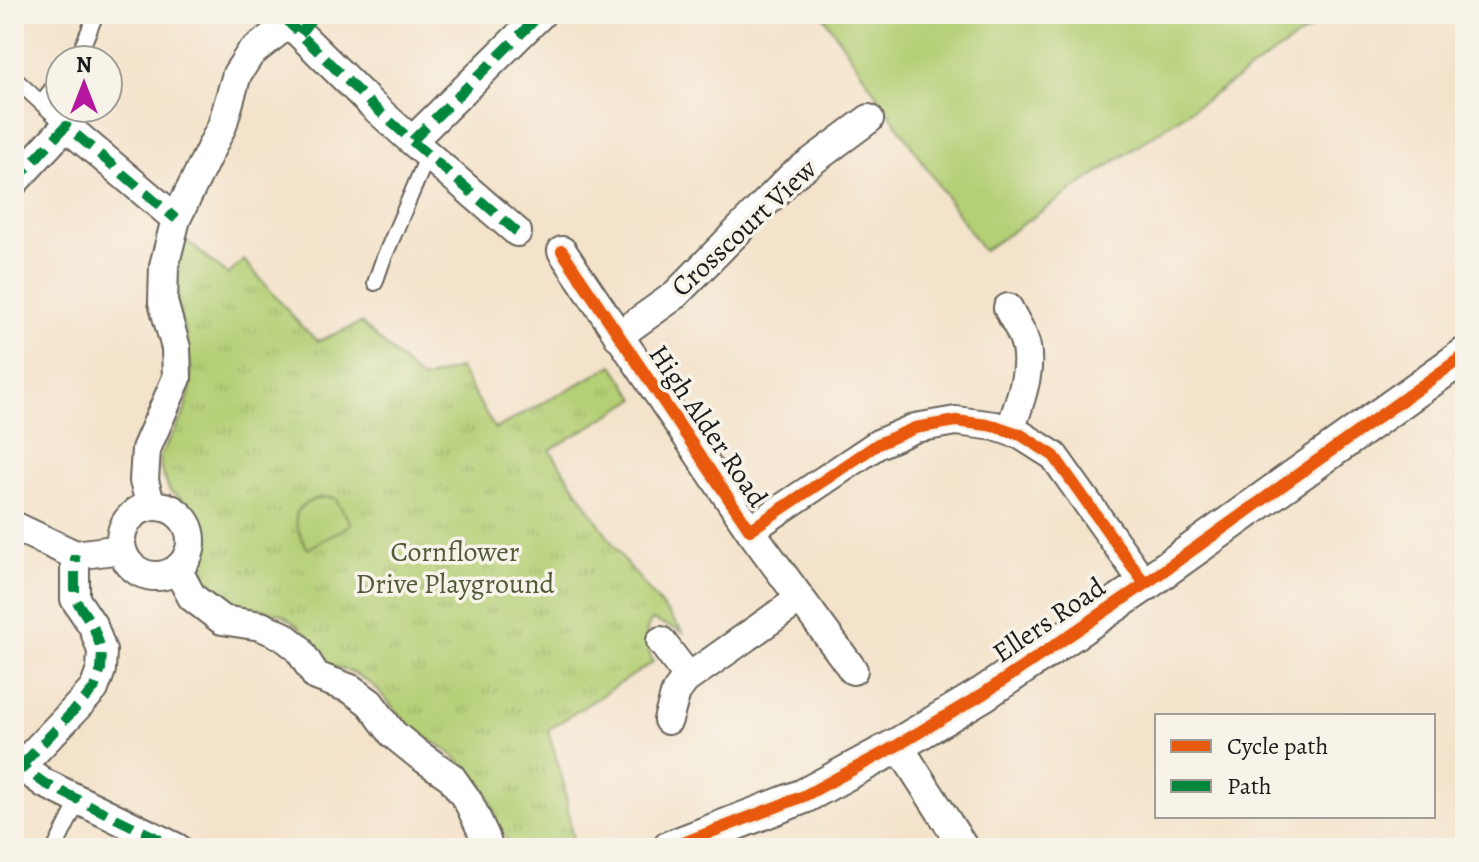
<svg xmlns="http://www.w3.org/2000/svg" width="1479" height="862" viewBox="0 0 1479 862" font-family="Alegreya,serif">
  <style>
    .park { fill: url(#park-tufts); stroke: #687648; stroke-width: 2 }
    .garden { fill: #b4cf75; stroke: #687648; stroke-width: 2 }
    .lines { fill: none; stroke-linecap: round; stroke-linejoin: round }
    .service-casing { stroke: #686259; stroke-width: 18 }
    .minor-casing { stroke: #686259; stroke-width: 32 }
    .tertiary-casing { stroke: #686259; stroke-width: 38 }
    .service { stroke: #fff; stroke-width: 14 }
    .minor { stroke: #fff; stroke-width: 28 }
    .tertiary { stroke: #fff; stroke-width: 34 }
    .quiet { stroke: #00873e; stroke-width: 10; stroke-dasharray: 20 10; stroke-linecap: butt }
    .cycleway-casing { stroke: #f7f3e8; stroke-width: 17 }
    .cycleway { stroke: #e8590c; stroke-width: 12 }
    .labels { text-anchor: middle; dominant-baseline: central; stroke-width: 7; stroke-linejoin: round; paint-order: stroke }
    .street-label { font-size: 28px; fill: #1c1c1c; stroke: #f7f3e8 }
    .park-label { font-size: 28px; fill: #515b3b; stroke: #f7f3e8 }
  </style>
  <defs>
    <pattern id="park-tufts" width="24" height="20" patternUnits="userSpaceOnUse" patternTransform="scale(2)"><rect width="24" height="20" fill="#b4cf75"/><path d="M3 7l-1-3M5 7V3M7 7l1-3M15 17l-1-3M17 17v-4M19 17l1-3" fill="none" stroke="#9ab165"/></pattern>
  </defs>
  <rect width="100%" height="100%" fill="#f7f3e8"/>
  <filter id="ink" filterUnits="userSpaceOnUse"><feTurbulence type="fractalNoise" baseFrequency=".0125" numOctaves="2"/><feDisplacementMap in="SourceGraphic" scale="16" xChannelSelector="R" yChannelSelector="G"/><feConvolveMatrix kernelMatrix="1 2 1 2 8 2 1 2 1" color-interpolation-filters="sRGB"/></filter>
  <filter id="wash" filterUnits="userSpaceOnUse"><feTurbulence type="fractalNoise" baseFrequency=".006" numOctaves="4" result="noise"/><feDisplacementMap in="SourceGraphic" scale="32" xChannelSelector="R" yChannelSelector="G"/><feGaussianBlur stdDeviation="1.8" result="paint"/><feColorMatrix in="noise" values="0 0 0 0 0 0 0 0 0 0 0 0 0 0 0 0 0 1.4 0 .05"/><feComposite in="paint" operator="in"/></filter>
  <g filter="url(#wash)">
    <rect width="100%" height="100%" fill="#f4e3cb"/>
    <!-- park -->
    <path class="park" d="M186 240 228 275 244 260 301 326 318 341 361 323 422 380 459 368 495 429 613 365 636 399 550 450 623 559 683 632 652 620C642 633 647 648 653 662L548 730 564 785 574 848H513L500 830 488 795 469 769 442 747 412 729 374 686 352 672 330 665 317 655 309 640 297 625 281 614 222 599 211 591 204 577 203 548 200 527 189 505 170 491 161 470 160 456 183 416 190 391 191 369 186 336 179 313 176 260Z"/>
    <!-- garden -->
    <path class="garden" d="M822 14H1309L1316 25 983 251Z
      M324 497 335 498 351 524 308 549C292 523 287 505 324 497Z"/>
  </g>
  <g filter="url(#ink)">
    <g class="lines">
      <!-- service casing -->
      <g class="service-casing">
        <path id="service" d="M74 60 80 52 96 14
          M14 78 66 126
          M41 103 60 78
          M375 283 383 260 428 155
          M55 848 79 800"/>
      </g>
      <!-- minor casing -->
      <g class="minor-casing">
        <path id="minor" d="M289 23 370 103 412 141 541 14
          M412 141 517 232
          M14 182 66 126 176 219
          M562 251 750 530 878 444 915 428 956 421 995 426 1021 435 1054 456 1145 584
          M1008 308C1013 318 1019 327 1023 337 1035 367 1019 402 1010 431
          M618 336 674 296 792 176 869 119
          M151 506 144 481 146 449 177 378 176 348 163 302 164 266 176 219 222 126 237 74 250 54 289 23
          M121 541a35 35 0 1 1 70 0a35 35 0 1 1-70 0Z
          M14 526 75 555 122 549
          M750 530 853 670
          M177 569 192 597 222 620 261 626 283 636 298 648 316 676 351 689 370 703 393 734 419 755 451 777 468 801 485 837 488 848
          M661 641 688 677
          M668 720 676 692 685 680 800 599
          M898 745 964 848
          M14 756 29 772 44 783 177 848
          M22 765 94 689 101 670 102 651 93 626 75 599V555"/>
      </g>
      <!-- tertiary casing -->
      <g class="tertiary-casing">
        <path id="tertiary" d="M670 848 804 796 898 745 983 694 1145 584 1465 355"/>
      </g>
      <!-- service -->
      <use href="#service" class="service"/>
      <!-- minor -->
      <use href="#minor" class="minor"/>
      <!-- tertiary -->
      <use href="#tertiary" class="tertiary"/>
      <!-- quiet -->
      <path class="quiet" d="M290 14 289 23 370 103 412 141 541 14
        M300 34 315 14
        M412 141 517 232
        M14 182 66 126 176 219
        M14 756 29 772 44 783 177 848
        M22 765 94 689 101 670 102 651 93 626 75 599V555"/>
      <!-- cycleway casing -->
      <g class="cycleway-casing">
        <path id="cycleway" d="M562 251 750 530 878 444 915 428 956 421 995 426 1021 435 1054 456 1145 584
          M670 848 804 796 898 745 983 694 1145 584 1465 355"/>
      </g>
      <!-- cycleway -->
      <use href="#cycleway" class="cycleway"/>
    </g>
  </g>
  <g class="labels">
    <!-- street labels -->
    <g class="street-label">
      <text transform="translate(744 228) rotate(-43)">Crosscourt View</text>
      <text transform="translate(708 426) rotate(56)">High Alder Road</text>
      <text transform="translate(1049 620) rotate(-34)">Ellers Road</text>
    </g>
    <!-- park labels -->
    <g class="park-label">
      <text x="455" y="552">Cornflower<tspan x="455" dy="32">Drive Playground</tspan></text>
    </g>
  </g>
  <!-- margin -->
  <rect width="1479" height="862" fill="none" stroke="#f7f3e8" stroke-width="48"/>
  <!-- legend -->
  <rect x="1155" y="714" width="280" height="104" fill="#f7f3e8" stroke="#9f9d96" stroke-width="2"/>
  <rect x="1171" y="740" width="40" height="12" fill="#e8590c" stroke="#9f9d96" stroke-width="2"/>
  <text x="1227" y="754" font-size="24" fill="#1c1c1c">Cycle path</text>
  <rect x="1171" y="780" width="40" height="12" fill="#00873e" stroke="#9f9d96" stroke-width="2"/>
  <text x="1227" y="794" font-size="24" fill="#1c1c1c">Path</text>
  <!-- north arrow -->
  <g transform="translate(84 84)"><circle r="38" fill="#f7f3e8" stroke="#9f9d96" stroke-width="2"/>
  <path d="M0-6L14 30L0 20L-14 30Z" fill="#b5179e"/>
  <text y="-12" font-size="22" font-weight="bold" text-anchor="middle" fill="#1c1c1c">N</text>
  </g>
</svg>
